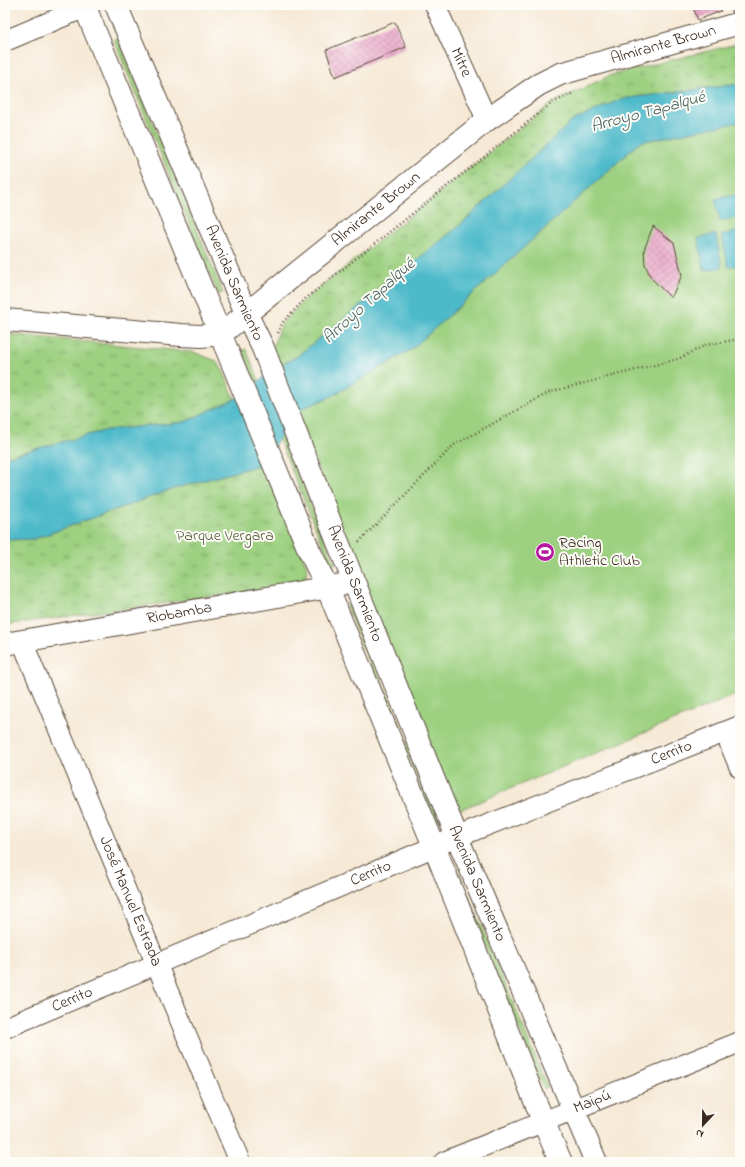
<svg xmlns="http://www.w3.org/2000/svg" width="745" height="1167" viewBox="0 0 745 1167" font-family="'Indie Flower',sans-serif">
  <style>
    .grass { fill: #9dd080; stroke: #6c7d4f }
    .park { fill: url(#park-tufts); stroke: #6c7d4f }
    .water { fill: #4ebaca; stroke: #447274 }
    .building { fill: url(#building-cross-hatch) }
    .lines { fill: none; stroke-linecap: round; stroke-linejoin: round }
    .street-casing { stroke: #574739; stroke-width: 22 }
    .secondary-casing { stroke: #574739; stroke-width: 24 }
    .path { stroke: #574739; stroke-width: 2.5; stroke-dasharray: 1 3; stroke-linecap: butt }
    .street { stroke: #fff; stroke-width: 20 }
    .secondary { stroke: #fff; stroke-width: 22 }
    .labels { text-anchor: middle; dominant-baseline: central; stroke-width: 4; stroke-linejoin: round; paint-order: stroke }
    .street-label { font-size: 16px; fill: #3b2a1e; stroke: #fdfcf7 }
    .park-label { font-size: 16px; fill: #585c3b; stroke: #fdfcf7 }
    .poi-label { font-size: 16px; fill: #3b2a1e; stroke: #fdfcf7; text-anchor: start }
    .water-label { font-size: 17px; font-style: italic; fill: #425c5a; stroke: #fdfcf7 }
  </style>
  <defs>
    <pattern id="park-tufts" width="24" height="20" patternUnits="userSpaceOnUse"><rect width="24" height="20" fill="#9dd080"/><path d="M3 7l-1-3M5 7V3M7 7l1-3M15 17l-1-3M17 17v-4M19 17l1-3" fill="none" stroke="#81a968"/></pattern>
    <pattern id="building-cross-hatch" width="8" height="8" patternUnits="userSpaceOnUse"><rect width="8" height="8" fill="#eaa8c9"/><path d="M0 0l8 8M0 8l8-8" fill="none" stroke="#bf89a3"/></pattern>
  </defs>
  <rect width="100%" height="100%" fill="#fdfcf7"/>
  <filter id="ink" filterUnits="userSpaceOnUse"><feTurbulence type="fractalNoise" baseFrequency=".025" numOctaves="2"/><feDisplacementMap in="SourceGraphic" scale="8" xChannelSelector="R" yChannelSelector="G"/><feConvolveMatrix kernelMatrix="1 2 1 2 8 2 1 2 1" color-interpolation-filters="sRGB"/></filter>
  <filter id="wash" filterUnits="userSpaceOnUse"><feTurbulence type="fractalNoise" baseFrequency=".012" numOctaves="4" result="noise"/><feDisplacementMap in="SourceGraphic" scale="16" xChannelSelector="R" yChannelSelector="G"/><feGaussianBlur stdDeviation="0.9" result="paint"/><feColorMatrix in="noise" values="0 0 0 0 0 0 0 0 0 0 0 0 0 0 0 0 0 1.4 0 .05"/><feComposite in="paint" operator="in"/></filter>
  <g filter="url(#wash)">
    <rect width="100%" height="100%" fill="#f6e9d5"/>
    <!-- grass -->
    <path class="grass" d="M118 38 223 293 218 294 114 40Z
      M740 122V693L450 814 296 411 332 396 412 349 640 142Z
      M246 349 335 563 331 565 242 350Z
      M350 605 439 819 435 821 346 606Z
      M459 873 548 1087 544 1089 455 874Z"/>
    <!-- park -->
    <path class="park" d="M740 43V84L621 99 572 121 459 226 296 357 279 366 272 348 282 323 305 299 552 103 611 75Z
      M5 334 193 352 217 361 223 371 235 399 184 422 107 430 5 457Z
      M263 464 307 567 306 577 297 585 5 625V540L34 539 173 489Z"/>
    <!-- water -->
    <path class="water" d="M740 84V122L640 142 412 349 332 396 296 411 263 464 173 489 34 539 5 540V457L107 430 184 422 235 399 279 366 296 357 459 226 572 121 621 99Z
      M740 194V217L720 221 715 199Z
      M740 231V265L728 267 722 235Z
      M716 234 722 267 704 271 698 238Z"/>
    <g id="blocks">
      <!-- building -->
      <path class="building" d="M692 5H718L721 11 698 20Z
        M395 22 406 47 335 77 326 50Z
        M653 226 674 243 682 275 671 298 651 278 645 264 644 250Z"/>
    </g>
  </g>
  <g filter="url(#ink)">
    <use href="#blocks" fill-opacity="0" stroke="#574739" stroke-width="1"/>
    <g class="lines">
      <!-- street casing -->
      <g class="street-casing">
        <g id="street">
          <path id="s1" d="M435 5 487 120"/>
          <path d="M740 5V6"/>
          <path d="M5 41 90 5"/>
          <path id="s2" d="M22 641 156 963 240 1162"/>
          <path d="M725 732 740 768"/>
          <path id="s3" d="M5 1028 457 837 740 726"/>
          <path id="s4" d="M444 1162 740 1042"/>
        </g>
      </g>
      <!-- secondary casing -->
      <g class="secondary-casing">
        <g id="secondary">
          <path d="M84 5 229 355 309 550 327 587 434 846 543 1121 561 1162"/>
          <path id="s5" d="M116 5 246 313 263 348 335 535 457 837 596 1162"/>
          <path id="s6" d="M5 320 181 335 201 336 221 334 487 120 538 85 560 74 740 23"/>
          <path id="s7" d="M5 644 341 585"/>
        </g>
      </g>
      <!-- path -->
      <path class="path" d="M278 333 282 323 305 299 552 103 573 93
        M359 542 454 445 550 392 678 359 706 345 740 339"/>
      <!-- street -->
      <use href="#street" class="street"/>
      <!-- secondary -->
      <use href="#secondary" class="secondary"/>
    </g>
  </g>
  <!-- icons -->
  <defs>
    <g id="stadium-disc" transform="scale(1)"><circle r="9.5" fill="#b5179e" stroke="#fdfcf7"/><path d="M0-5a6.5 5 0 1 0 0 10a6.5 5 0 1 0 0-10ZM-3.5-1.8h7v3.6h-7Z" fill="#fff"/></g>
  </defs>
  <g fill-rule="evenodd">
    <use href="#stadium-disc" x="545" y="552"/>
  </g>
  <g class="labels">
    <!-- street labels -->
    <g class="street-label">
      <text stroke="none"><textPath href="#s6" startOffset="752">Almirante Brown</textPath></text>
      <text stroke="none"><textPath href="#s1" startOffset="63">Mitre</textPath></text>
      <text stroke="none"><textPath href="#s6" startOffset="416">Almirante Brown</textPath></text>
      <text stroke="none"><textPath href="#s5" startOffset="302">Avenida Sarmiento</textPath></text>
      <text stroke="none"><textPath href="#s5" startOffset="626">Avenida Sarmiento</textPath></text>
      <text stroke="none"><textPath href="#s7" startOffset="177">Riobamba</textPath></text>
      <text stroke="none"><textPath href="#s3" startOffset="721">Cerrito</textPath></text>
      <text stroke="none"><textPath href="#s3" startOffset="397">Cerrito</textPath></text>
      <text stroke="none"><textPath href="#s5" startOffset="950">Avenida Sarmiento</textPath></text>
      <text stroke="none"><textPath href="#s2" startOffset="282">José Manuel Estrada</textPath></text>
      <text stroke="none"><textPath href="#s3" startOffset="73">Cerrito</textPath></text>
      <text stroke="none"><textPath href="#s4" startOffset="160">Maipú</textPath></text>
    </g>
    <!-- park labels -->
    <g class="park-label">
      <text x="225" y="536">Parque Vergara</text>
    </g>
    <!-- poi labels -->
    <g class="poi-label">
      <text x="559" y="543">Racing<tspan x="559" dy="18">Athletic Club</tspan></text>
    </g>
    <!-- water labels -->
    <g class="water-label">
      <text transform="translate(648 112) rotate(-15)">Arroyo Tapalqué</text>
      <text transform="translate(369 301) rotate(-42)">Arroyo Tapalqué</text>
    </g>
  </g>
  <!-- margin -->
  <rect width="745" height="1167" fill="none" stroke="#fdfcf7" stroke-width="20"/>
  <!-- north arrow -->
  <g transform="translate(703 1125) rotate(202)" stroke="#fdfcf7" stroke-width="3" paint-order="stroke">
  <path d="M0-3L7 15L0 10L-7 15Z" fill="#3b2a1e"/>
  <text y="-6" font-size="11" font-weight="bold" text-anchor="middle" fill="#3b2a1e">N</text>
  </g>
</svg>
